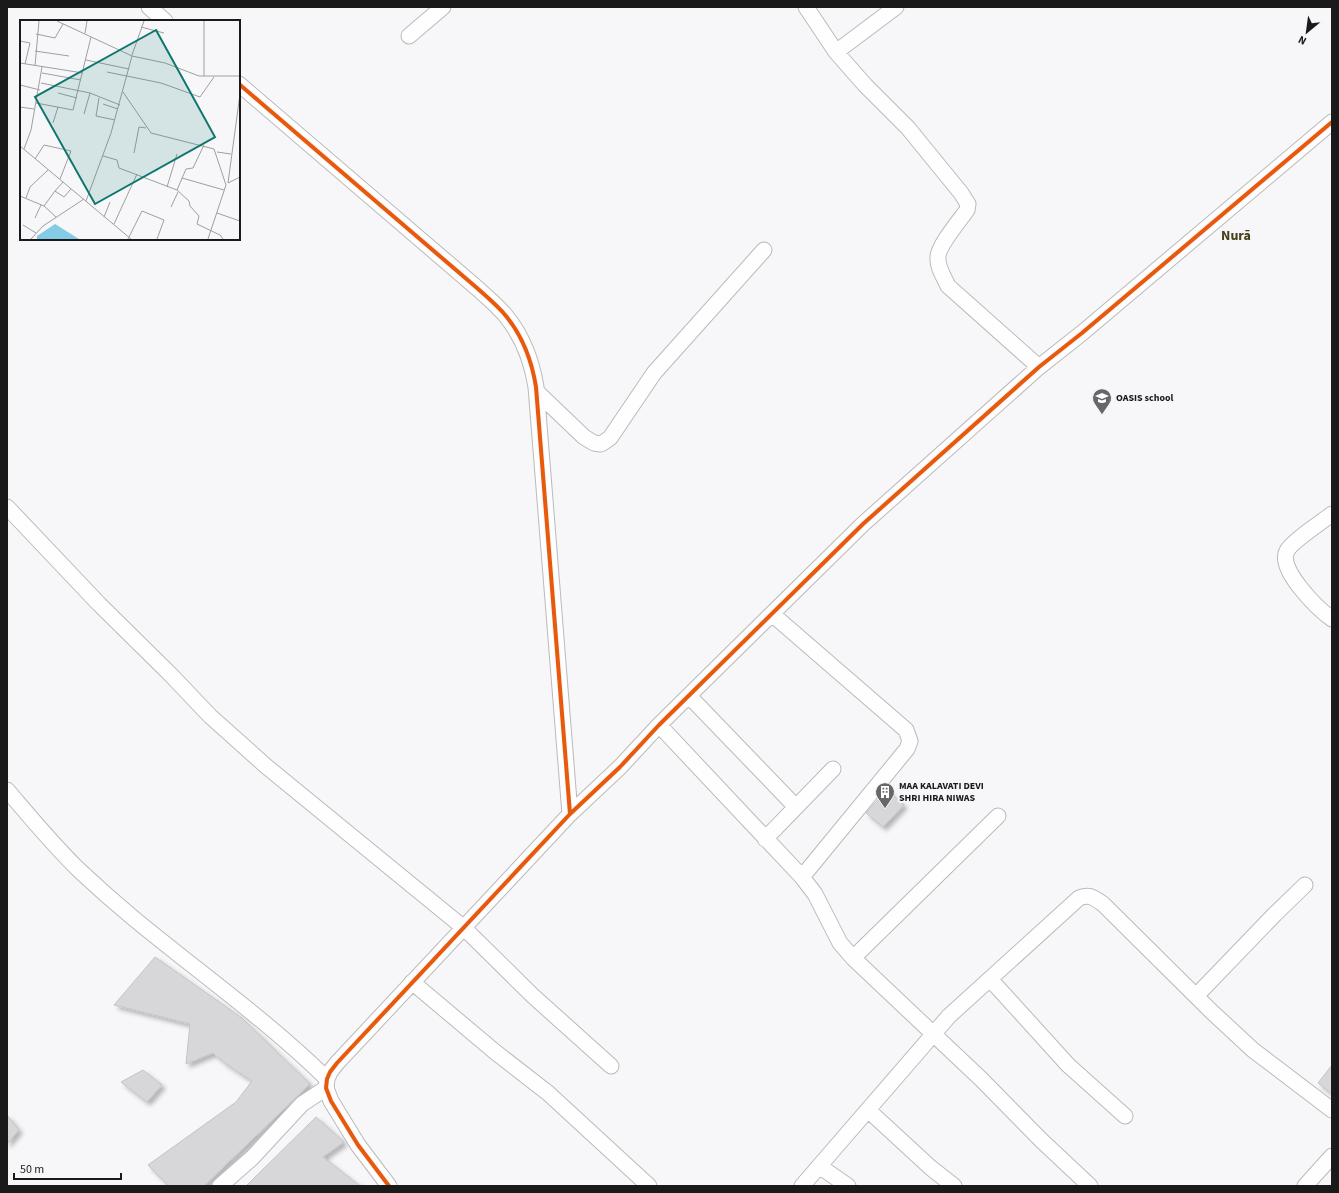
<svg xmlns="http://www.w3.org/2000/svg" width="1339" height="1193" viewBox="0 0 1339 1193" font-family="'Source Sans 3',sans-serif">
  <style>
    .building { fill: #d7d6d8; stroke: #c4c3c5; filter: url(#shadow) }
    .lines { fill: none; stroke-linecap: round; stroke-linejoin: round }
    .minor-casing { stroke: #bababb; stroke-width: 17 }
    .minor { stroke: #fefefe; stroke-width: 15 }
    .cycleway-casing { stroke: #f6f5f9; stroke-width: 6 }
    .cycleway { stroke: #e8590c; stroke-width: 4 }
    .labels { text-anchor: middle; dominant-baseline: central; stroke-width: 4; stroke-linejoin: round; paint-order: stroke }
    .poi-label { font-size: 10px; font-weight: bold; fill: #1b1a1b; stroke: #f6f5f9; text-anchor: start }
    .district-label { font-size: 14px; font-weight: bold; fill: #473f16; stroke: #f6f5f9 }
    .inset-road { fill: none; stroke: #9f9ea0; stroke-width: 1 }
    .view { fill: #0f766e; fill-opacity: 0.15; stroke: #0f766e; stroke-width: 2 }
    .inset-edge { fill: none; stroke: #1b1a1b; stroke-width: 2 }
  </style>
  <defs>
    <filter id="shadow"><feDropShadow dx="3.5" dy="3.5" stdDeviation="2" flood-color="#0004"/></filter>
  </defs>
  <rect width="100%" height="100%" fill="#f7f6f8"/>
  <!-- building -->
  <path class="building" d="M887 790 904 805 883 827 866 813Z
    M155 957 242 1018 310 1084 204 1186H169L148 1165 236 1102 252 1081 226 1064 213 1053 186 1064 190 1024 114 1005Z
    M1332 1065V1094L1318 1083Z
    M143 1070 162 1085 147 1102 121 1082Z
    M7 1115 19 1130 7 1144Z
    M316 1117 344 1142 323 1157 360 1186H246Z"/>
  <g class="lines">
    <!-- minor casing -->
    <g class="minor-casing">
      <path id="minor" d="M149 7 165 21
        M806 7 836 52 865 85 908 128 961 193 968 204 967 210C960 220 938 246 938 257 937 267 944 277 948 286L1039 367
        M409 36 443 7
        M836 52 896 7
        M239 84 477 288C487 297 498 306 506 316 523 337 532 362 536 387L570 814
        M537 392 584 437 594 443 601 444 610 438 654 373 764 250
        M7 507 99 604 171 675 210 716 267 767 464 928 533 996 611 1066
        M1332 514C1323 521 1291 542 1287 551 1277 569 1318 609 1332 619
        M772 614 906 730 910 741 907 749 802 877
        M689 696 796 807
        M659 725 802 877 815 894 840 943 853 958 981 1079 1041 1140 1090 1186
        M7 790C31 818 54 846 80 871 97 887 114 902 132 917 197 971 267 1020 327 1079
        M765 839 833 769
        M853 958 998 816
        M990 979 1068 1065 1125 1116
        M412 982 494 1051 548 1093 649 1186
        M1196 996 1275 914 1305 885
        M868 1110 931 1168 954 1186
        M819 1166 848 1186
        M220 1186 252 1158 302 1104 326 1088
        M389 1186 358 1145 331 1101 326 1088 327 1079 330 1072 337 1063 570 814 620 767 659 725 863 524 1039 367 1082 333 1332 122
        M802 1186 949 1016 1079 898C1090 894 1093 897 1103 904L1212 1012 1253 1050 1332 1110
        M1305 1186 1332 1156"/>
    </g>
    <!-- minor -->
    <use href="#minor" class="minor"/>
    <!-- cycleway casing -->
    <g class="cycleway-casing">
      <path id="cycleway" d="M239 84 477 288C487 297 498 306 506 316 523 337 532 362 536 387L570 814
        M389 1186 358 1145 331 1101 326 1088 327 1079 330 1072 337 1063 570 814 620 767 659 725 863 524 1039 367 1082 333 1332 122"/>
    </g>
    <!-- cycleway -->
    <use href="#cycleway" class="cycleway"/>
  </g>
  <!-- icons -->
  <defs>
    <g id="school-pin" transform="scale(1)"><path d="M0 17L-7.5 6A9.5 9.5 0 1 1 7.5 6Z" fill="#686768" stroke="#f6f5f9"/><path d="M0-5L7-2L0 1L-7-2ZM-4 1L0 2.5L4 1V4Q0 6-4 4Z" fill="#fff"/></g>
    <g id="building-pin" transform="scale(1)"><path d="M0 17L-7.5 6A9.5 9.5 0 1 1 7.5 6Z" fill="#686768" stroke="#f6f5f9"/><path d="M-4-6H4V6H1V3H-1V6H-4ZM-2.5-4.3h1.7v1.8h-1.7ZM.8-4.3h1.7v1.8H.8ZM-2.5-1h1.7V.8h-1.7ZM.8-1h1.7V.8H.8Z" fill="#fff"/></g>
  </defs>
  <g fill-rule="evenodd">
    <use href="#school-pin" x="1102" y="398"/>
    <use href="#building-pin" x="885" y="792"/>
  </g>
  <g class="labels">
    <!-- poi labels -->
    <g class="poi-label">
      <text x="1116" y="398">OASIS school</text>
      <text x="899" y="786">MAA KALAVATI DEVI<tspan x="899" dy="12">SHRI HIRA NIWAS</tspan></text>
    </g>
    <!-- district labels -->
    <g class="district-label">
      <text x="1236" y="236">Nurā</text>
    </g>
  </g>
  <!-- overview -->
  <g transform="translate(20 20)">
    <rect width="220" height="220" fill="#f7f6f8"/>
    <path d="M35 204 59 219H17V216Z" fill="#84cbe5"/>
    <path class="inset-road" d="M37 1 112 36 91 113 66 181M121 7 144 13M65 13 67 1M16 14 35 18 43 4M0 21 10 23 5 44M15 31 49 36M112 35 124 1M112 36 145 43 179 56H220M66 40 109 49M0 43 63 53M15 46 19 1M87 52 141 63 180 77 194 57M22 53 61 60M184 56V1M21 63 70 73 100 85M0 65 20 70M103 72 131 113 194 129 206 165M38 73 57 78M79 78 76 96 95 100M16 83 53 90 71 17M83 84 98 89M0 87 14 89M64 94 70 73M33 103 38 87M0 126 111 219M4 129 11 110 22 47M197 132 211 134M114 133 119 107 126 108M83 136 97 140 99 148 157 170 169 181 170 186 179 196 177 204 200 215 203 219M15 139 24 125 51 131 40 159M162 158 204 170M208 163 220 74M208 163 220 157M147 167 157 134M157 170 166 149 173 148 184 125M35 171 43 162M0 176 24 186M6 178 10 167 28 150M151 187 158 172M197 193 220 201M36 197 24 186 35 171 44 177 51 169M84 197 90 182M15 198 21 185M94 204 117 154M3 205 16 213M11 219 23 206 64 179M108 219 122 191 144 200 137 219M188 219 206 165"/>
    <path class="view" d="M136 10 195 117 75 184 15 77Z"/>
    <rect width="220" height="220" class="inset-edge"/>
  </g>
  <!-- border -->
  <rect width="1339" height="1193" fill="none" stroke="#1b1a1b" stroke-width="16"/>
  <!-- north arrow -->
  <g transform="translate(1307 32) rotate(209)" stroke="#f6f5f9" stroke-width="3" paint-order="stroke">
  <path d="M0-3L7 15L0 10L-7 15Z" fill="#1b1a1b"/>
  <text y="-6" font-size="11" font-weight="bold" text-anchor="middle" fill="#1b1a1b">N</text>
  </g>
  <!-- scale -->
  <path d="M14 1173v6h107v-6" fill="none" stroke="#1b1a1b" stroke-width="2"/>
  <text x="20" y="1173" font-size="12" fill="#1b1a1b" stroke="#f6f5f9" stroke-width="3" paint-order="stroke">50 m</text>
</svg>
